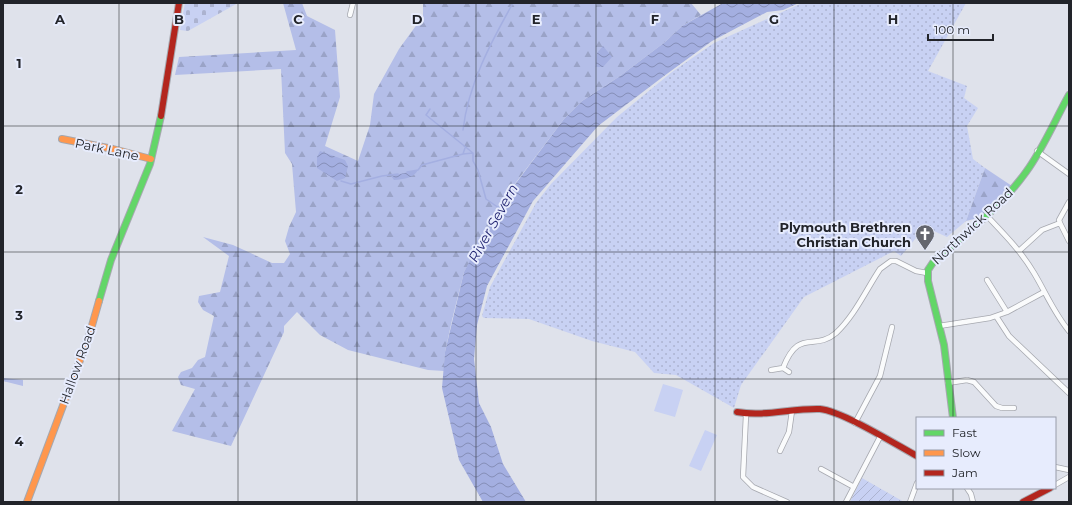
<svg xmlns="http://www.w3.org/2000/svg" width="1072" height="505" viewBox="0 0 1072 505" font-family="Montserrat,sans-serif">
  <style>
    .grass { fill: url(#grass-dots) }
    .forest { fill: url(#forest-firs) }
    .cemetery { fill: url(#cemetery-stones) }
    .garden { fill: url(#garden-furrows) }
    .pitch { fill: #c8d1f3 }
    .water { fill: url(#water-waves) }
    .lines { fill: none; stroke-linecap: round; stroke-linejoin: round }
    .stream { stroke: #a4afe1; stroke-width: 1.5 }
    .street-casing { stroke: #a6a8af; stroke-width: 6 }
    .fast-casing { stroke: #a6a8af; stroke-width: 8 }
    .slow-casing { stroke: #a6a8af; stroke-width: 8 }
    .jam-casing { stroke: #a6a8af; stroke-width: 8 }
    .street { stroke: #fafbfc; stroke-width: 4.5 }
    .fast { stroke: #63d668; stroke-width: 6 }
    .slow { stroke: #ff974d; stroke-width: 6 }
    .jam { stroke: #b3261e; stroke-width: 6 }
    .grid { fill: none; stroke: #22242a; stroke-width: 1; stroke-opacity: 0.55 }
    .labels { text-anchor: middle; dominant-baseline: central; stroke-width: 4; stroke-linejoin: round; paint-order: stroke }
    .street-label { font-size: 13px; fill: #22242a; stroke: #e7ecfd }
    .poi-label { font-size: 13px; font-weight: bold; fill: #22242a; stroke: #e7ecfd; text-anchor: end }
    .water-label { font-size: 14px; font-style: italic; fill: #202371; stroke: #e7ecfd }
    .grid-label { font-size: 13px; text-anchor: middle; font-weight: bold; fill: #22242a; stroke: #e7ecfd; stroke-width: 4; stroke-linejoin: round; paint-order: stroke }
  </style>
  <defs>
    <pattern id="grass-dots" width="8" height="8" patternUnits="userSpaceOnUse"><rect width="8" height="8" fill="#c8d1f3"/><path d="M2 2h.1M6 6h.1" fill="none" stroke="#acb3d0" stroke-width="1.8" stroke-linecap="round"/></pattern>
    <pattern id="forest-firs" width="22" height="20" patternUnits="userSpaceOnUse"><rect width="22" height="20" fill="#b4bee8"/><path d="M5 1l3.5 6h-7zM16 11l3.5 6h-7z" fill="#9aa3c7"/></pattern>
    <pattern id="cemetery-stones" width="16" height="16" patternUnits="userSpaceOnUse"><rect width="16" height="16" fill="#c8d1f3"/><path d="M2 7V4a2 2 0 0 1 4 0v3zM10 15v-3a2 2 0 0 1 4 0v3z" fill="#acb3d0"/></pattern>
    <pattern id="garden-furrows" width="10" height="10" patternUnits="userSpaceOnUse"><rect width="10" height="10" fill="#c8d1f3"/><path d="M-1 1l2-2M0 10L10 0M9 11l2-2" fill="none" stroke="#acb3d0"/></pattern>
    <pattern id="water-waves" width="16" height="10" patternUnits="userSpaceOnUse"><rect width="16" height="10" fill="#a4afe1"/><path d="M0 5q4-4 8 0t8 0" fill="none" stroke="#858eb7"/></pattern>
  </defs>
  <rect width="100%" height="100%" fill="#dfe2eb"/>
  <!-- grass -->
  <path class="grass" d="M802 3H966L928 71 967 86 964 98 978 108 967 126 973 159 985 168 966 221 947 237 925 227 901 256 894 251 804 297 741 385 734 408 676 375 654 373 635 352 592 341 529 319 484 318 482 316 490 287 536 203 551 184 617 117 672 72 714 43Z"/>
  <!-- forest -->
  <path class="forest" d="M283 3H302L307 16 335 30 340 97 325 146 358 161 370 125 374 94 399 49 423 16V3H691L701 15 682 26 665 42 620 76 582 101 564 119 514 185 464 272 452 320 445 352 444 371 428 370 348 350 320 335 297 312 284 326V332L231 446 172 431 195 389 181 385 178 377 181 372 192 368 198 360 205 357 214 316 203 310 198 302 199 296 220 292 229 256 203 237 233 245 272 263H284L290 254 285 241 289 227 296 212 292 164 285 153 281 69 175 75 179 57 296 50Z
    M985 168 1012 186 982 217 966 221Z
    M3 378 23 380V386L3 381Z"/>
  <!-- cemetery -->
  <path class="cemetery" d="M185 3H238L188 31 180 30Z"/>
  <!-- garden -->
  <path class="garden" d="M862 478 904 502H850Z"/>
  <!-- pitch -->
  <path class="pitch" d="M663 384 683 390 675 417 654 411Z
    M705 430 717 435 701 471 689 466Z"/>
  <!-- water -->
  <path class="water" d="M723 3H799L783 10 767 12 712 41 664 76 598 126 533 201 487 286 477 325 474 359 479 403 491 427 503 464 526 502H483L459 460 442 388 445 352 464 272 498 207 564 119 582 101 620 76 665 42 682 26Z
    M603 46 612 57 603 67H596L597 53Z
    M320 151 345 160 348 166 345 178 337 181 317 168V157Z
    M418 170C413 179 403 179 394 180L391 176Z"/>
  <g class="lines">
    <!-- stream -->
    <path class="stream" d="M430 109 426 115 473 153V161L478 170 486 199 499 208
      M463 130C468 85 491 42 513 3
      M463 154 473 153
      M407 172 418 170 422 165 463 154 465 148
      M341 181 351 184 382 176 398 174"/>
    <!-- street casing -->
    <g class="street-casing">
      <path id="street" d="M350 15 353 3
        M1037 151 1069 174
        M987 216C1004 234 1021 251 1034 273 1046 293 1054 313 1069 331
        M1060 223 1059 220 1069 202
        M1060 223 1069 241
        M1019 251 1042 230 1060 223
        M987 280 1007 312
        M996 316 1009 336 1069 393
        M939 326 990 318 1007 312 1044 292
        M783 368C799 327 814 352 836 333 855 315 866 290 880 269L891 261H896L916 271 927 273
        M771 370 783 368 789 372
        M948 383 967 380 974 382 996 406 1002 408H1014
        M746 415 743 477 753 487 787 502
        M855 423 880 376 892 327
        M780 451 789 432 792 411
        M1055 467 1069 470
        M821 469 854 487
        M1055 485 1069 477
        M967 488 971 494 973 502
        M846 502 880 437
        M910 502 917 483"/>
    </g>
    <!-- fast casing -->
    <g class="fast-casing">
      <path id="fast" d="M99 301 111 260 150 164 161 116
        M953 418 944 345 928 281V270L934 261C966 234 1001 207 1026 172 1043 149 1055 120 1069 95"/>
    </g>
    <!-- slow casing -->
    <g class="slow-casing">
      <path id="slow" d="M62 139 113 149 151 159
        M27 502 89 336 99 301"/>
    </g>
    <!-- jam casing -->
    <g class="jam-casing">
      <path id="jam" d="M161 116 179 3
        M737 412C765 417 792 408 820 409 842 411 895 444 917 456
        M1023 502 1050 488"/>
    </g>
    <!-- street -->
    <use href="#street" class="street"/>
    <!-- fast -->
    <use href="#fast" class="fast"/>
    <!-- slow -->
    <use href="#slow" class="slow"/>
    <!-- jam -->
    <use href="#jam" class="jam"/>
  </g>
  <!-- grid -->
  <path class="grid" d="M119 3V502M238 3V502M357 3V502M476 3V502M596 3V502M715 3V502M834 3V502M953 3V418M3 126H1069M3 252H1069M3 379H1069M953 488V502"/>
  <!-- icons -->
  <defs>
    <g id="church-pin" transform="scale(1)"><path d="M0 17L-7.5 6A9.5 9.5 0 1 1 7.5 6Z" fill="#64666e" stroke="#e7ecfd"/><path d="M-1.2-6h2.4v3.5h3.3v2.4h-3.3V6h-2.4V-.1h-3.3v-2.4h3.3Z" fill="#fff"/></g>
  </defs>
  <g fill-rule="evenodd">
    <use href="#church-pin" x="925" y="234"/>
  </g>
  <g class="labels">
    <!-- street labels -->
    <g class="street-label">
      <text transform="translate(107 149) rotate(12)">Park Lane</text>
      <text transform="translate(972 226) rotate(-43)">Northwick Road</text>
      <text transform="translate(77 365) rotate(-70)">Hallow Road</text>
    </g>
    <!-- poi labels -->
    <g class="poi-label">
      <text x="911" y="227">Plymouth Brethren<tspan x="911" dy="15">Christian Church</tspan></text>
    </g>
    <!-- water labels -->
    <g class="water-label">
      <text transform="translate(493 223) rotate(-61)">River Severn</text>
    </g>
  </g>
  <g class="grid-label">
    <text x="60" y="24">A</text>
    <text x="179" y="24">B</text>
    <text x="298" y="24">C</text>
    <text x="417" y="24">D</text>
    <text x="536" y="24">E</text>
    <text x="655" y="24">F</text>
    <text x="774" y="24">G</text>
    <text x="893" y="24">H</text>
    <text x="19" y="68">1</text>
    <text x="19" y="194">2</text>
    <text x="19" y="320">3</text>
    <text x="19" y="446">4</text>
  </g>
  <!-- border -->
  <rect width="1072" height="505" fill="none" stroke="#22242a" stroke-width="8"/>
  <!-- legend -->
  <rect x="916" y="417" width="140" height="72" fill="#e7ecfd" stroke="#989ca9"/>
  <rect x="924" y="430" width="20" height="6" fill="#63d668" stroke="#989ca9"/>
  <text x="952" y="437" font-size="12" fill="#22242a">Fast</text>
  <rect x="924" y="450" width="20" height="6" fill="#ff974d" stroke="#989ca9"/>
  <text x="952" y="457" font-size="12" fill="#22242a">Slow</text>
  <rect x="924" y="470" width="20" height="6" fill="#b3261e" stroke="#989ca9"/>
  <text x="952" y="477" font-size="12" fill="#22242a">Jam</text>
  <!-- scale -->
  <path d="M928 34v6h65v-6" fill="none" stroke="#22242a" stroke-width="2"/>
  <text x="934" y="34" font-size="12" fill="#22242a" stroke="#e7ecfd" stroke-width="3" paint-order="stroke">100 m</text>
</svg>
